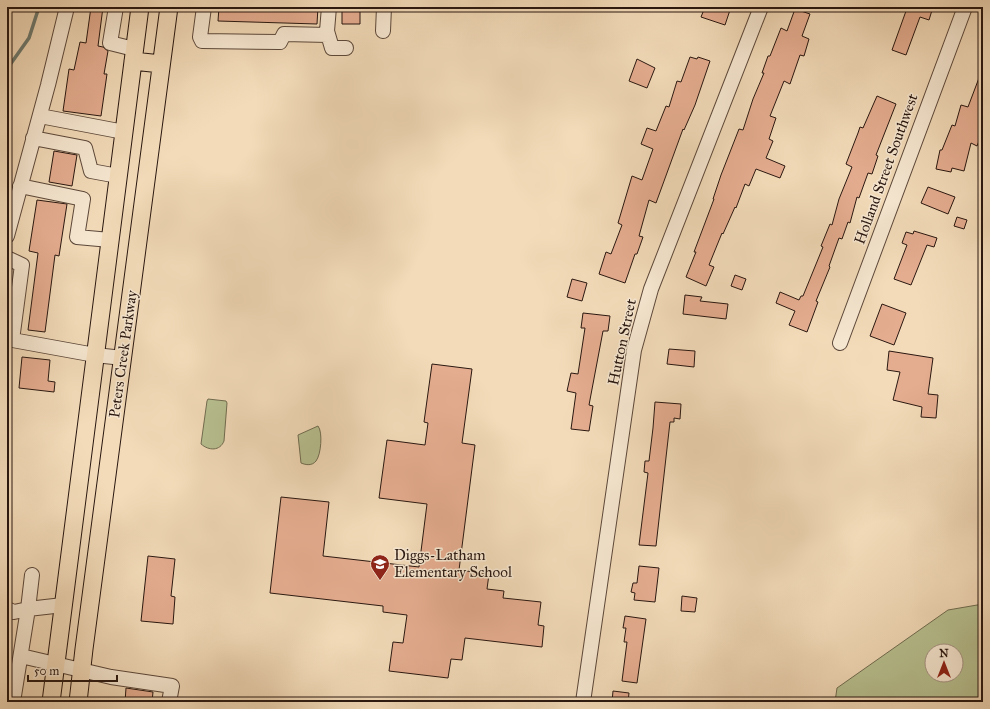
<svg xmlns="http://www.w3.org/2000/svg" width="990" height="709" viewBox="0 0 990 709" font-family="'IM FELL Great Primer',serif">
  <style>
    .green { fill: #b8c191; stroke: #706c50; fill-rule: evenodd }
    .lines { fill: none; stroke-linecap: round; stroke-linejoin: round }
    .stream { stroke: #6d796f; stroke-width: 3.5 }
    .building { fill: #e5ad90; stroke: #291710 }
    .minor-casing { stroke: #5c483a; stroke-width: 16 }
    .major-casing { stroke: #291710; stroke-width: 19 }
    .minor { stroke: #f7e8d2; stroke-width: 14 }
    .major { stroke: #f3dbb9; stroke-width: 17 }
    .labels { text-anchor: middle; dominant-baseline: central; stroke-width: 3; stroke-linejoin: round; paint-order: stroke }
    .street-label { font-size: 15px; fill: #291710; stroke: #f7e8d2 }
    .poi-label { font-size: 15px; fill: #291710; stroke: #f7e8d2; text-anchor: start }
  </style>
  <rect width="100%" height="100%" fill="#f3dbb9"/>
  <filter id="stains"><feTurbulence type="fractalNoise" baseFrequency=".005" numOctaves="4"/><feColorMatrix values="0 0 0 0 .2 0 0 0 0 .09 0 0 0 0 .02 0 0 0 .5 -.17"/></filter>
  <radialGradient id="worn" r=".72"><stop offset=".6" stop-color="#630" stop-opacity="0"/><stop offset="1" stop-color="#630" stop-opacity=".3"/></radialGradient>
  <!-- green -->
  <path class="green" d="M208 399 226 401 227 403 224 441C220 451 209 451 201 444L207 401Z
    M318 426C323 432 321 455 316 461 312 466 306 465 301 463L298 435Z
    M983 604V702H835L837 688 948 610ZM932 651H956V675H932Z"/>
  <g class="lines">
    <!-- stream -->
    <path class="stream" d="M7 69 29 38 39 7"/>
  </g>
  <!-- building -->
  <path class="building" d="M91 7H103L98 46 103 47 108 51 104 74H107L101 116 63 111 69 69 74 70 80 42 86 43Z
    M219 7H318L317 24 218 21Z
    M342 7H360V24H342Z
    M705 7H731L725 25 701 17Z
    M897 7H933L929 20 920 17 906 55 892 50 906 11Z
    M795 9 810 14 802 36 809 39 804 56 800 55 790 84 784 81 770 116 776 118 769 139 773 141 766 158 785 166 780 178 756 169 749 186 745 184 736 208 735 207 723 234 722 233 709 265 714 267 706 286 686 277 696 252H694L714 199H713L721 175 739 129 743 130 753 99 764 73H762L768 56H770L781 28 787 31Z
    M690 57 697 59 698 57 710 61 695 105 684 130 683 129 656 203 649 200 639 236 643 237 637 254H635L625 283 599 274 606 252 611 254 622 225 618 223 632 176 642 180 653 149 641 144 647 128 656 131 666 106 669 107 677 81 681 82Z
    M637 59 655 68 647 88 629 81Z
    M982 70 983 131 977 146 971 143 964 171 952 168 951 172 936 169 940 150H942L952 125 955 126 961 105 968 107Z
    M877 96 896 104 876 155 878 156 872 174 868 173 859 198 857 197 850 223 848 222 842 239 839 238 829 266 830 267 816 301 818 302 807 332 789 325 795 311 776 303 780 292 799 300 801 296H803L823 247 821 246 830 224 832 225 839 199 852 167 846 164 858 133 860 127 863 128Z
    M54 151 77 155 72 186 49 182Z
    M928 187 955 197 948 214 921 203Z
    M37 200 67 204 59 256 55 255 45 332 28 330 38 253 29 251Z
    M957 217 967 220 964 229 954 226Z
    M914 231 937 238 934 247 927 245 911 285 894 279 907 245 902 243 906 232 913 234Z
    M735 275 746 279 742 290 731 286Z
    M572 279 587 283 582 301 567 297Z
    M685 295 702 297 700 301 728 304 726 319 683 314Z
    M882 304 906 313 894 345 870 336Z
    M583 313 610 316 608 331H603L589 405 593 406 589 431 571 429 576 393 567 391 571 373 578 374 585 328H581Z
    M669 349 695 351 694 367 667 364Z
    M889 351 933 358 928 394 938 395 936 418 921 417 922 407 893 400 900 372 887 370Z
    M22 357 50 360 48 381 55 382 54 392 19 388Z
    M432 364 472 369 462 443 475 445 459 570 489 574 487 589 504 591 503 598 541 602 538 625 544 626 542 647 465 638 462 660 451 659 448 678 389 671 393 642 403 643 407 615 383 612V606L270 593 281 497 329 502 323 556 419 567 427 504 379 498 387 440 425 445 428 423 424 422Z
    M655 402 681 404 680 419 674 418V422H670L656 546 639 545 648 473 644 472 645 461H649L653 428Z
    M148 556 175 559 171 596 175 597 173 624 141 621Z
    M639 566 659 568 655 602 634 600 635 593 631 592 633 583H637Z
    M682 596 697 598 695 612 681 611Z
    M625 616 646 619 637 683 622 681 627 642H624L626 628H623Z
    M126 688 153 692 152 702H125Z
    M613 691 629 693 628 702H612Z"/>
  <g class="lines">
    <!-- minor casing -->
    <g class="minor-casing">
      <path id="minor" d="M116 7 110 43 134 49
        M204 7 200 37 202 41 280 42 284 34 328 35
        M329 7 327 31 332 48H346
        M383 31 384 7
        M40 116 124 132
        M33 138 85 148 91 171 118 176
        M20 186 83 199 77 237 110 240
        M7 236 48 85 67 7
        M7 258 22 265 12 340
        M7 339 95 355 123 358
        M840 343 965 7
        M7 609 14 612 28 609 32 575
        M21 656 111 677 172 686 169 702
        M13 702 28 609 63 605
        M583 702 634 350 651 289 761 7"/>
    </g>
    <!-- major casing -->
    <g class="major-casing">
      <path id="major" d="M133 61 161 64
        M51 702 140 7
        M78 702 84 649 169 7"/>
    </g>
    <!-- minor -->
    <use href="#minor" class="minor"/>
    <!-- major -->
    <use href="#major" class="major"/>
  </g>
  <!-- icons -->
  <defs>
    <g id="school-pin" transform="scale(1)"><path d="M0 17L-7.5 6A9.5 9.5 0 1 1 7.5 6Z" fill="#8f2418" stroke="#f7e8d2"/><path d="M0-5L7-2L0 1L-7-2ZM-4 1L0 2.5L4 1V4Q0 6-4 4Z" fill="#fff"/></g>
  </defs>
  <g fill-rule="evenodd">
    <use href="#school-pin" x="380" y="564"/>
  </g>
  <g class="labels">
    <!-- street labels -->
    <g class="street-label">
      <text transform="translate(886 169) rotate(-70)">Holland Street Southwest</text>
      <text transform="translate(622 342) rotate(-78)">Hutton Street</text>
      <text transform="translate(123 354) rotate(-82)">Peters Creek Parkway</text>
    </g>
    <!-- poi labels -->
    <g class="poi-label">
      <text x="394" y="555">Diggs-Latham<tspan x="394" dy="17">Elementary School</tspan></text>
    </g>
  </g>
  <!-- margin -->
  <rect width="990" height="709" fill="none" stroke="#f3dbb9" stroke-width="24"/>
  <rect x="8" y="8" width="974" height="693" fill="none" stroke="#291710" stroke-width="2"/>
  <rect x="12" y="12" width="966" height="685" fill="none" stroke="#291710"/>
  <!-- north arrow -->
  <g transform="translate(944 663)"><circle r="19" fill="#f7e8d2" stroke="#a59484"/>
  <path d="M0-3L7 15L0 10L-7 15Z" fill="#8f2418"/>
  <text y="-6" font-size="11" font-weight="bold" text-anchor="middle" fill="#291710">N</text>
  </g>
  <!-- scale -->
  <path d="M28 675v6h89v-6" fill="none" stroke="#291710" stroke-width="2"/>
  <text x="34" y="675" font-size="12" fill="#291710" stroke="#f7e8d2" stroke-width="3" paint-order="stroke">50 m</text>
  <rect width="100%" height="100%" filter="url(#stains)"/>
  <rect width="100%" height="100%" fill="url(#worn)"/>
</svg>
